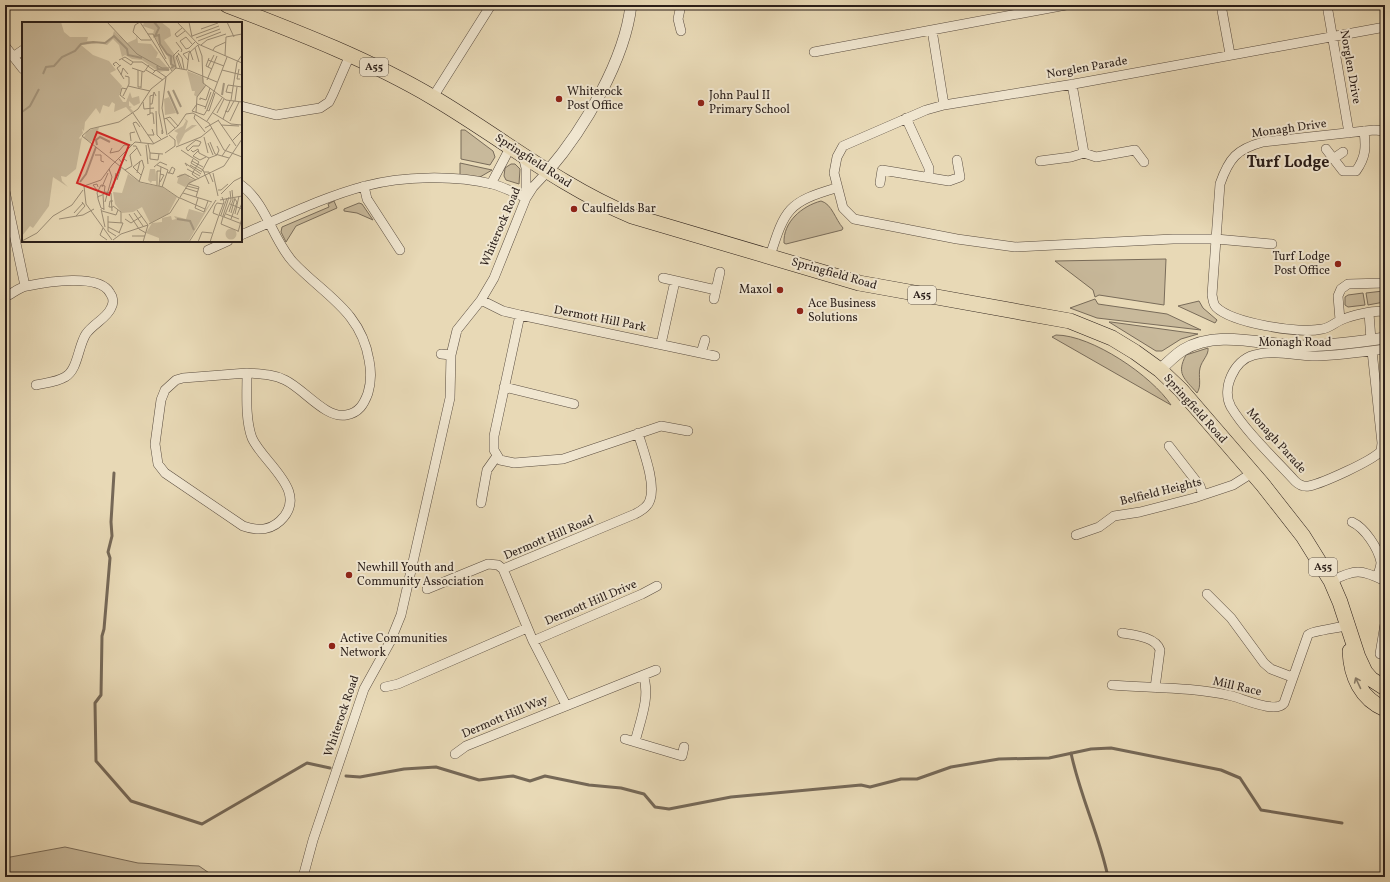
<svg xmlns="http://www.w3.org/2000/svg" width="1390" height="882" viewBox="0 0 1390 882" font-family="Vollkorn,serif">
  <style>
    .green { fill: #c8b99b; stroke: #796c5a }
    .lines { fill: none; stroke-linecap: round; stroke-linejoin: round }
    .stream { stroke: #756857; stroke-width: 3 }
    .minor-casing { stroke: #5a4d40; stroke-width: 10 }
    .tertiary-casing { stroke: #5a4d40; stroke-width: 12 }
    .trunk-casing { stroke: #2a1e19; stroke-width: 16 }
    .minor { stroke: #f0e6d0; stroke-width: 9 }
    .tertiary { stroke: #f0e6d0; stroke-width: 11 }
    .trunk { stroke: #e8d9b6; stroke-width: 15 }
    .oneway { stroke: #897c68 }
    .poi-dot { fill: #8f2418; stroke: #f0e6d0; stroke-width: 1.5 }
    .labels { text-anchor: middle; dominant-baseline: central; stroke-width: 4; stroke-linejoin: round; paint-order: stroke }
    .shield { fill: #f0e6d0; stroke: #655a50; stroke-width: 1 }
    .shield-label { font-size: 11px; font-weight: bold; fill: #2a1e19 }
    .street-label { font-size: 12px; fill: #2a1e19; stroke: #f0e6d0 }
    .poi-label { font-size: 12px; fill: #2a1e19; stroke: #f0e6d0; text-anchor: start }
    .district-label { font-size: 16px; font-weight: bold; fill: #2a1e19; stroke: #f0e6d0 }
    .inset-river { fill: none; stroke: #a79981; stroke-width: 2 }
    .inset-road { fill: none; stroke: #9c8e77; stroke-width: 1 }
    .view { fill: #d62828; fill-opacity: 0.15; stroke: #d62828; stroke-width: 2 }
    .inset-edge { fill: none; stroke: #2a1e19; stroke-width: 2 }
  </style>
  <rect width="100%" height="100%" fill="#e8d9b6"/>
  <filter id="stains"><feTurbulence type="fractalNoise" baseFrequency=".005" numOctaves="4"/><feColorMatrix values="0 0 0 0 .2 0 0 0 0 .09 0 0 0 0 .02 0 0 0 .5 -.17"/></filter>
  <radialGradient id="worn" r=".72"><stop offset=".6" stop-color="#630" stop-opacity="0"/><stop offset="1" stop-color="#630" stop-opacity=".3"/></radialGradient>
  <!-- green -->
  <path class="green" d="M461 130H465L493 151 495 157 490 165 461 159Z
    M460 163 492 170 480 177 460 176Z
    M511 164H515L520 169 519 184 506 180 504 176 505 168Z
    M334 201 337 208 296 226 286 242 281 232 282 227 329 207 328 204Z
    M821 201C832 204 835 219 843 228L842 230 786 244 784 243C783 222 802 206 821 201Z
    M359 203 362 204 373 220 357 213 344 211V209Z
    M1166 259 1164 305 1099 295 1095 297 1093 290 1055 261Z
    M1383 291 1385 292 1384 302 1368 305 1366 293Z
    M1363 293 1365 305 1348 307 1345 305V297L1348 295Z
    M1095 299 1098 304 1167 314 1201 330 1097 318 1070 308Z
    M1199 301 1203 308 1217 320 1215 323 1178 306Z
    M1109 322H1111L1198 334 1181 339 1162 351H1156Z
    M1056 335C1092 335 1152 376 1171 405L1052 337Z
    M1208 348C1209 355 1202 360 1200 368 1198 376 1202 386 1197 393 1184 378 1176 374 1186 355Z
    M65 847 138 863 199 866 215 877H5V858Z"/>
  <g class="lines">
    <!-- stream -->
    <path class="stream" d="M114 473 111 522 112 536 108 552 110 558 104 629 102 636 101 695 95 703 96 761 131 801 202 824 307 763 330 768
      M1071 753C1080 796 1099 834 1108 877
      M346 776 360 777 404 769 436 767 479 780 513 776 530 781 545 776 589 785 621 788 644 794 655 807 669 809 731 797 861 785 870 787 901 779H917L951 767 999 759 1049 758 1091 749 1111 748 1221 770 1240 778 1261 810 1342 823"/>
    <!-- minor casing -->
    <g class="minor-casing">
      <path id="minor" d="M681 5 678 19 681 31
        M1221 5 1230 54
        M1327 5 1349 133
        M932 30 944 105
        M5 46 23 69
        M814 52 1066 5
        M13 57 23 50
        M1072 84 1084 153
        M433 97 491 5
        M241 106 276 115 320 108 329 102 333 94 350 55
        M906 118 929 168V177
        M1385 131 1374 130 1263 142C1237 149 1229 158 1220 184L1212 295C1213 299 1213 304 1216 307 1232 323 1299 334 1322 329 1330 328 1334 323 1341 320 1350 316 1376 309 1385 312
        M1326 149 1343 171H1356C1366 157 1366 147 1364 131
        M1333 159 1343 152
        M1040 161 1071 157 1084 153 1096 157 1135 150 1144 162
        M880 183 882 170 949 181 960 177 957 160
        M491 184 511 146
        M241 185C267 204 272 239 293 262 324 295 361 311 369 360 371 370 371 383 368 393 364 404 359 413 346 415 326 419 304 389 285 380 273 374 260 374 247 373
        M364 186 367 199 400 250
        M5 191 25 286
        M241 235C281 218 323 197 365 186 403 176 454 175 492 184 504 187 515 193 526 198V168L523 156
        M1272 244 1216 239H1173L1015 247 957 239 854 219 843 208 834 173 837 157 843 146 926 110 944 105 1074 84 1385 27
        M208 250 228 241
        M770 256C785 209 788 202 836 188
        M663 278 716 290
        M5 297C12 294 19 287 27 286 46 282 100 273 110 293 113 297 114 303 111 308 107 318 93 324 86 334 78 346 78 370 65 377 57 382 45 383 36 385
        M714 299 720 272
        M481 300 503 311 520 315 715 356
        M1369 313 1371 340
        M520 315 494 436V450L500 460 514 463 563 459 661 426 688 431
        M1340 320 1338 296 1341 289 1348 284 1385 283
        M661 344 675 281
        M1372 351 1382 443 1381 451C1372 461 1323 483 1309 486 1303 487 1299 485 1295 481 1275 459 1246 432 1231 407 1221 389 1234 360 1254 355 1272 350 1293 355 1312 356 1336 356 1361 352 1385 349
        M701 353 705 340
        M441 354 451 355
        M247 373C247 393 245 419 252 438 263 463 311 492 280 521 269 531 257 531 243 526L165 473 158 464 155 444 161 400 165 390 176 380 183 378Z
        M504 387 574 404
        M1169 446 1200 486 1203 495
        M481 503 487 470 497 456
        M1352 522C1365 528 1378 548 1381 562 1381 567 1379 572 1377 577
        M1076 535 1099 527 1114 516 1140 512 1194 498 1233 485 1252 473
        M1331 581C1355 569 1361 569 1385 581
        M427 589 488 564 498 565 503 569
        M1207 594 1231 618 1264 663 1271 669 1292 677
        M1122 633C1134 635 1156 637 1160 650L1155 688
        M533 641 642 594 657 586
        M1380 654 1385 624
        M1112 685C1152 688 1194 687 1232 696 1244 699 1276 714 1284 703L1308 635C1311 631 1340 628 1348 625
        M385 687 398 684 527 628
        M566 705 533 641 503 569 635 514C641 511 648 507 650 500 656 483 643 450 638 433
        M625 739 682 756 684 747
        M635 742C640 721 651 696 643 675
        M455 754 466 746 656 670
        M303 877 313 840 364 689 390 642 401 615 450 398 451 355 457 330 481 300 494 278 526 198 533 187 548 171"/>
    </g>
    <!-- tertiary casing -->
    <g class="tertiary-casing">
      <path id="tertiary" d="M548 171C584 129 625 60 631 5
        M1160 370C1167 363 1175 355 1183 350 1218 329 1262 345 1300 346 1329 346 1356 342 1385 338"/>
    </g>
    <!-- trunk casing -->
    <g class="trunk-casing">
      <path id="trunk" d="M227 5C297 32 370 60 434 98 500 137 561 187 632 216L859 283 1070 321 1112 338 1135 352 1160 370 1181 390 1263 485 1303 536 1331 581 1340 602 1358 657 1365 672 1371 679 1385 688
        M1350 651C1351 676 1361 699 1385 709"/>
    </g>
    <!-- minor -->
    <use href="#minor" class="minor"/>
    <!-- tertiary -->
    <use href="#tertiary" class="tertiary"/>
    <!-- trunk -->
    <use href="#trunk" class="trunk"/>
  </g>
  <!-- one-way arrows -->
  <defs><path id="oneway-shaft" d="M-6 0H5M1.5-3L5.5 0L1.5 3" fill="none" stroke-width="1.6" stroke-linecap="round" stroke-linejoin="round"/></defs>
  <use class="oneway" href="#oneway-shaft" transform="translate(1358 683) rotate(-115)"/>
  <!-- markers -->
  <g class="poi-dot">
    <circle cx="559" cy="99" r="4"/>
    <circle cx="701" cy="103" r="4"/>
    <circle cx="574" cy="209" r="4"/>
    <circle cx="1338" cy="264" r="4"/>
    <circle cx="780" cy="290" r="4"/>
    <circle cx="800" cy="311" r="4"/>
    <circle cx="349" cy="575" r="4"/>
    <circle cx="332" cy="646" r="4"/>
  </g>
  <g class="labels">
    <!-- shield labels -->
    <g class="shield">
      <rect x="360" y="58" width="28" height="18" rx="3"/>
      <rect x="908" y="286" width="28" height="18" rx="3"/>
      <rect x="1309" y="558" width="28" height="18" rx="3"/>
    </g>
    <g class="shield-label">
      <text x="374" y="67">A55</text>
      <text x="922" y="295">A55</text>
      <text x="1323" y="567">A55</text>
    </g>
    <!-- street labels -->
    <g class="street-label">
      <text transform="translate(1350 67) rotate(80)">Norglen Drive</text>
      <text transform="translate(1087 68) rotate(-10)">Norglen Parade</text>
      <text transform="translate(1289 129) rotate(-8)">Monagh Drive</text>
      <text transform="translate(533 161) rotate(33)">Springfield Road</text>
      <text transform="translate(501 227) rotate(-67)">Whiterock Road</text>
      <text transform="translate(834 274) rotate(16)">Springfield Road</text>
      <text transform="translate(600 319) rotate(11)">Dermott Hill Park</text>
      <text x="1295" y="343">Monagh Road</text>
      <text transform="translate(1195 409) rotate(48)">Springfield Road</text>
      <text transform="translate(1276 441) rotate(48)">Monagh Parade</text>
      <text transform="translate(1161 492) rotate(-14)">Belfield Heights</text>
      <text transform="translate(549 538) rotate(-23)">Dermott Hill Road</text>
      <text transform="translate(591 603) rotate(-23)">Dermott Hill Drive</text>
      <text transform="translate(1237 687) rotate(13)">Mill Race</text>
      <text transform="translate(342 716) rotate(-71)">Whiterock Road</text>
      <text transform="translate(505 717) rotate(-23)">Dermott Hill Way</text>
    </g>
    <!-- poi labels -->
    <g class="poi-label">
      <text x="567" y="92">Whiterock<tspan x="567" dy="14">Post Office</tspan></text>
      <text x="709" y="96">John Paul II<tspan x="709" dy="14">Primary School</tspan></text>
      <text x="582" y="209">Caulfields Bar</text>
      <text x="1330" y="257" text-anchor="end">Turf Lodge<tspan x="1330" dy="14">Post Office</tspan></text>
      <text x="772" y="290" text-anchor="end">Maxol</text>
      <text x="808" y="304">Ace Business<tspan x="808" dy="14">Solutions</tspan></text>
      <text x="357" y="568">Newhill Youth and<tspan x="357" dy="14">Community Association</tspan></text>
      <text x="340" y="639">Active Communities<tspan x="340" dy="14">Network</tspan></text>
    </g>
    <!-- district labels -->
    <g class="district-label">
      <text x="1288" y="163">Turf Lodge</text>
    </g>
  </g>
  <!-- overview -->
  <g transform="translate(22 22)">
    <rect width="220" height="220" fill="#e8d9b6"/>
    <path d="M0 0H39L42 10 48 15H66L65 19 83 21 90 16 92 9 105 21 114 17 115 13 116 21 129 22 136 31 134 36H137L148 48 137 50 120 38 110 37 103 33 100 35 97 23 91 17 85 23 77 21 59 23 71 33 87 39 94 48 88 51 100 64 97 74 101 80H104L108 70 110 76 117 74 118 81 112 84 107 79V84L110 85 108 86 111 89 110 92 104 85 92 90 93 82 90 80 87 85 81 83 78 92 74 86 63 100 62 109 60 107 61 111 57 116 58 117 60 115H62L65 109 77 105 75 113 69 120 60 115 54 147 44 155 39 154 40 159 46 165 31 155 27 184 11 206 8 204 0 214ZM122 0H139L148 7 149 14 142 18 153 33 155 46 150 48 146 35 131 12 132 8 121 4ZM165 49 181 55 183 65 175 75 172 73 173 69H170ZM147 75 154 91 143 93 142 77ZM162 96 166 99 163 108 170 103H175L163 111 156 124 154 115 156 111 152 109 161 104 164 99ZM128 147H133L134 153V159H130L129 161 126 158ZM106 152 119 161 140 165 155 175 146 192 128 201 120 185 111 190 100 191 93 182 91 170 100 171ZM160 152 168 154 167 156 173 158 163 165 155 161 157 153ZM189 180V181L166 220H137V216L124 211 130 201 140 200V196L149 194 150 198 154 197 152 194 164 197 167 187 181 191ZM203.5 212a5.5 5.5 0 1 1 11 0a5.5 5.5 0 1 1-11 0Z" fill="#c8b99b"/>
    <path class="inset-river" d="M132 0 137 6 133 14 137 13 138 22 145 32 149 34V42L152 44 149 46M135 44 136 47 147 48M21 52 24 45 32 44 40 35 53 29 59 22 71 20 83 21 92 14 105 27 106 33 120 36M151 68 159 85M146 69 156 92M200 73 202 61M0 90 8 84 17 67M75 123 74 118 78 115 88 120M58 160 64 152 74 125M155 197 168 199 172 208"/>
    <path class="inset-road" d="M85 0 115 32 140 46H147M118 0 150 49M118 0 113 3 111 10 119 18H129M155 0 176 22M167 0 170 15M205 0 212 15M160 6 153 12 155 15 163 9M179 7 196 1M126 12H131L144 37M170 14 197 4M204 15 220 12M174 16 198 7M176 19 199 10M154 20 160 28 159 30M170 22 164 15 158 19 164 27 167 26 173 20M176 22 220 41M176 23 180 34 181 61 204 78 220 80M179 23 185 18 204 12M173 26 177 40M191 28 193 25 204 20M156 31 160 36 162 47M157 32 154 35 158 46M155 33 160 47M203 34 204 15M187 36 184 44 190 47M100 37 109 43 111 40M97 38 103 35 111 40H120L133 49M166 38 161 32 168 29 171 38M186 38 202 44M99 43 95 46 102 57M93 44 91 42 94 40 98 44M186 45 192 33M110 46 122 50 127 43M154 46 151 34 157 28M217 47 215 57H218M116 48V65H119M124 48 141 58M166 48 195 60M200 48 220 53M130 52 134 48 144 55 129 67 116 87 97 100 68 107 60 114 118 160 141 165 157 176M99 53 101 46 106 52M185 58 195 34M206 63 220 65M206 63 204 70 210 71M106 64 128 69M119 66 120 50M137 69V91L141 111 140 112V108M101 74 107 62V55L103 54M103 77 98 73 100 66 105 67M178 78V76L184 78 188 66M209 78 215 40 220 33M213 79 215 65M121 80 122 87 132 86M128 82H130L132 70 134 74M183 87 189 70M185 88 187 89 193 71M134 89 135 113 139 117M170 89 182 93 185 88 205 35M170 89 175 82 184 85M203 89 206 90 212 79M174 90 175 75 184 63M111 91 132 122M128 91H131L132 102M191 91 209 102 220 103M195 91 202 77M125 93 128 92V74L131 73M173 93 172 96 183 110M144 96 153 106M142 97 148 95 156 104M201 97 208 79M196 98 214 124M185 99 200 76M208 99 217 80M199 103 217 104M118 105 114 100 111 101 119 120M183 106 197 98M146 112 156 104 164 92 171 91 187 101 202 128 220 135M126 113H132L130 107M145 113 140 86 144 55 154 46 165 48 167 31 176 23M147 113 153 118V124M182 115 186 131M174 118 179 120 177 124H171L166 129 164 126ZM109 119 108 111 113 110M210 119 219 110M188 120 193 132 207 136M186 121 191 133M126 122 128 131 141 132M124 123 126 142M111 124H114L119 134M154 125 179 115 190 106M90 126 88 131 97 129 102 123H110M159 128 177 140M169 128 171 130 176 127 177 131 187 136M176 129 171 134 178 138 184 135M128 131V137L136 138 137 132M143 131 153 124M73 133H79V139L82 140M200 134 208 122M187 136 195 133 197 128 195 124M97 137 100 141 102 137 105 139M171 137 169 141 181 148 187 162M170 139 181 145M177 140 170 152 177 157M135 143 146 148 140 165M168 143 180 150M165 144 163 141 179 152M132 145 138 140 145 143M165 147 178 154M103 148 110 144 108 133 115 126M180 149 187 136M146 150V151H148L151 152 153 147 150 145 147 151M182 150H187L191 160M115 151 118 139M191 151 196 174M138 152 142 153 138 160M155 155 163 152 174 158M95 158 99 146M117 160 122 145 120 138 111 145 119 153M167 162 177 165 174 175M135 163V149H138M137 164 139 145M165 164 177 167M80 165 86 151M88 166H91L94 151M163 166 176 170M75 168 71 163 75 162 76 165M196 168H199L206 162M83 170 89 171 90 189M161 171 190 180M199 172 212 159 220 155M81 173 82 188M75 175H76L77 174H78L82 172 83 164 79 163 75 171 76 175V177L79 186 82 187M158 176 183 187M176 176 173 186 182 190 186 179M198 178 220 174M83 180 90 155 87 147M208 182 220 187M91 184 99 190V201M91 185H87L88 179H91M79 187 83 205M115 188 126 203M80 189 94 193 96 188M207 190 211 178 210 168M52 191 61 181M112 191 121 204M209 191 213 176M107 192 117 207 124 211M204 192 217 197M213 192 217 174M196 193 191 191 193 184 195 181 201 182M197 193 220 202M197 193 202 180 200 175M199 193 205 176M215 193 220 181M54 194 63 184 60 180M86 194V209L94 214M201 194 207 175M201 195 199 202 216 209M202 195 209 178 208 169M37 197 61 193 72 187M103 197 109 201 120 194M209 197 215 180 213 177M86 200 101 201 97 211M127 202 148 191 167 161 202 144 220 117M86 205 98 211M81 206 78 213 85 218M216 210 220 196M110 214H123M90 218 64 182 62 164 79 158 90 143 113 120 131 122 146 114M91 218 99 212 126 203M0 219 15 211 31 194 50 183 61 168M121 220 126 203M167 220 194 178M176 220 180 210 190 211M188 220 197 193"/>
    <path class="view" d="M75 110 107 123 87 173 55 161Z"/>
    <rect width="220" height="220" class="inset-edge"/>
  </g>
  <!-- margin -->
  <rect width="1390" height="882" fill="none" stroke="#e8d9b6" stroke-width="20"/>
  <rect x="6" y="6" width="1378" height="870" fill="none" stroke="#2a1e19" stroke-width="2"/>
  <rect x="10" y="10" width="1370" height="862" fill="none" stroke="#2a1e19"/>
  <rect width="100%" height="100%" filter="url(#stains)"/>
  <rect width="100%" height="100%" fill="url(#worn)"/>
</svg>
